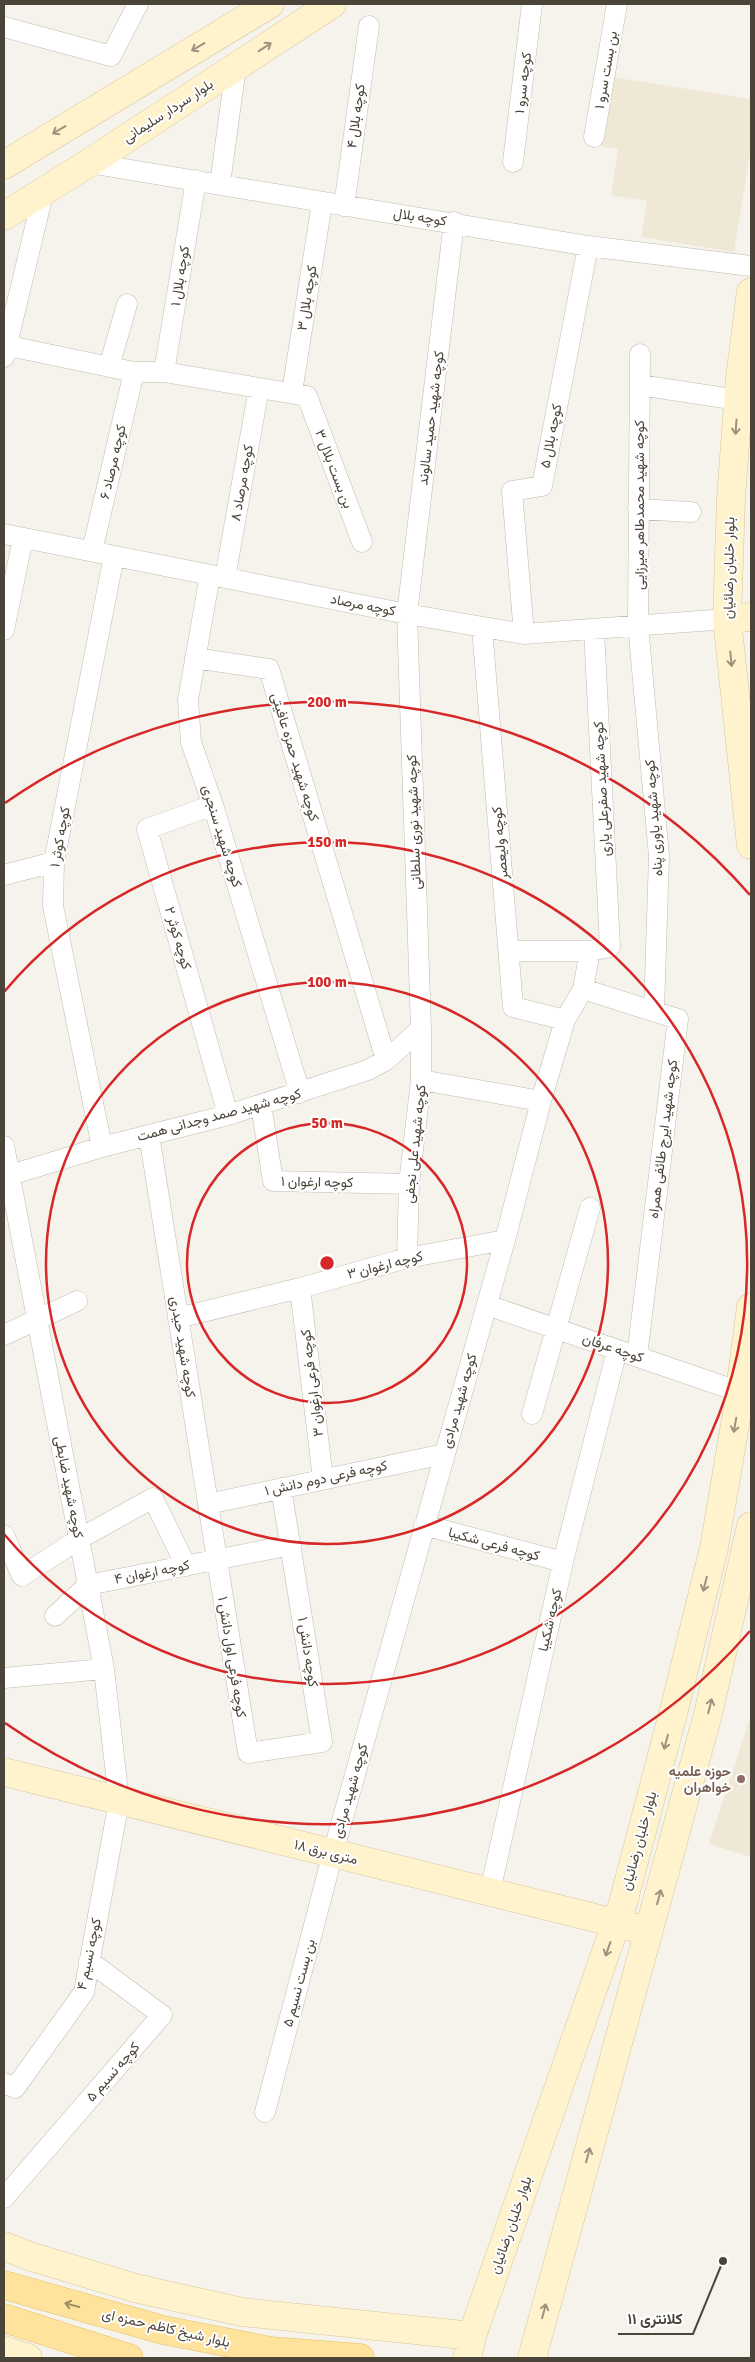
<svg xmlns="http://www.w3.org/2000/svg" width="755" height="2362" viewBox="0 0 755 2362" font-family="Signika,Vazirmatn,sans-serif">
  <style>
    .education { fill: #efe8d6 }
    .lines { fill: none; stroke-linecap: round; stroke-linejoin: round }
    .street-casing { stroke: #c2bbae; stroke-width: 21 }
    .secondary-casing { stroke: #d6c79b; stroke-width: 29 }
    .primary-casing { stroke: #e6c16a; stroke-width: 29 }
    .street { stroke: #fff; stroke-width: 20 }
    .secondary { stroke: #fff3cd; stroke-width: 28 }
    .primary { stroke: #ffe39c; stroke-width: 28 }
    .oneway { stroke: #9c937c }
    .oneway2 { stroke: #9c8c66 }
    .ring { fill: none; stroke: #d62828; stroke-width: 2.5 }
    .education-dot { fill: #8d6e63; stroke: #fff; stroke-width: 2 }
    .labels { text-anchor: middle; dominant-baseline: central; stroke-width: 4; stroke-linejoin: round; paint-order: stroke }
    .street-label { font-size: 14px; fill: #4b4439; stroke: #fff }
    .education-label { font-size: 14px; font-weight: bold; fill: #785e54; stroke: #fff; text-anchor: end }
    .centre { fill: #d62828; stroke: #fff; stroke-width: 2.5 }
    .ring-label { font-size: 15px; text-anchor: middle; font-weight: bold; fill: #d62828; stroke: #fff; stroke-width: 4; stroke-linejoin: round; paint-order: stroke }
    .leader { fill: none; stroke: #4b4439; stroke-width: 2 }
    .callout-dot { fill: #4b4439; stroke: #fff; stroke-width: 2 }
    .callout-label { font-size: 15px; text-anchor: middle; font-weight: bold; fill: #4b4439; stroke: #fff; stroke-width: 4; stroke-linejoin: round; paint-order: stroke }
  </style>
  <rect width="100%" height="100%" fill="#f6f3ec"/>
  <!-- education -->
  <path class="education" d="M612 77 751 99V148L734 252 641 237 647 201 611 195 618 149 601 146Z
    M751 1715V1857L709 1844Z"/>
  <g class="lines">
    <!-- street casing -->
    <g class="street-casing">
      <path id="street" d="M4 27 111 56 138 4
        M594 137 617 4
        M513 162 532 4
        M89 163 588 246 751 266
        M220 184 236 66
        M344 206 369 26
        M4 345 134 372H164L307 396 362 542
        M640 354 638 625 659 856 654 1011
        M4 357 44 190
        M109 367 127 304
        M164 372 196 180
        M640 385 738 400
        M292 392 322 203
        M638 509 691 512
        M4 534 407 614 524 634 727 619
        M92 551 134 372
        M210 575 188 700 191 742 213 805 300 1093
        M225 578 259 388
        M482 627 513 1007 565 1020
        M4 630 23 538
        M524 634 512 491 542 486 588 246
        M195 658 269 669 386 1060
        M213 805 147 829 228 1115
        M4 875 54 862
        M509 951H590L610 947 594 630
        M583 989 678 1019 637 1356
        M421 1080 541 1101
        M261 1105 273 1181 409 1184
        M149 1135 248 1753 322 1742 281 1488
        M4 1146 104 1669 119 1801 84 1992 15 2088 4 2083
        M102 1147 53 906 54 862 114 556
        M4 1177 102 1147 228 1115 368 1070 386 1060 421 1029
        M407 1258 409 1184 421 1080V1029L407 614 454 222
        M300 1288 323 1479
        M487 1305 740 1392
        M178 1318 300 1288 407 1258 505 1240
        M4 1335 77 1301
        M532 1414 590 1208
        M208 1504 444 1454
        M424 1525 563 1562
        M4 1535 22 1576 79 1539 153 1498 186 1566
        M55 1616 88 1585 291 1545
        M4 1678 104 1669
        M490 1892 563 1562 617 1350
        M265 2112 333 1853 505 1240 541 1101 565 1020 583 989 590 951
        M4 2198 162 2015 89 1961"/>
    </g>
    <!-- secondary casing -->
    <g class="secondary-casing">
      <path id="secondary" d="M4 165 270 4
        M4 216 89 163 332 4
        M751 292 740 377 731 498 727 619 751 845
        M727 619 751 617
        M4 1772 636 1928
        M4 2246 29 2256 135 2288 242 2312 472 2336
        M4 2350 28 2358
        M467 2358 472 2336 623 1903 675 1706 714 1548 737 1413 751 1307
        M532 2358 708 1714 751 1526"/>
    </g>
    <!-- primary casing -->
    <g class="primary-casing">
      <path id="primary" d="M4 2285 163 2330 271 2351 360 2358
        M4 2318 129 2358"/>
    </g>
    <!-- street -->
    <use href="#street" class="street"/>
    <!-- secondary -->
    <use href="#secondary" class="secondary"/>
    <!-- primary -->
    <use href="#primary" class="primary"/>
  </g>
  <!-- one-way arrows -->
  <defs><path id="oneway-shaft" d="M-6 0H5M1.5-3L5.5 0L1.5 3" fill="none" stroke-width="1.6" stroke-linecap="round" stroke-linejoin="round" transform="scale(1.25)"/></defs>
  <g class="oneway">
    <use href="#oneway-shaft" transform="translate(198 47) rotate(149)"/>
    <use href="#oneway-shaft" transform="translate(265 47) rotate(-33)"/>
    <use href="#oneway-shaft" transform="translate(59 130) rotate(149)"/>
    <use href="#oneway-shaft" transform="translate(736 427) rotate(94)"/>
    <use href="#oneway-shaft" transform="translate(731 659) rotate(84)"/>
    <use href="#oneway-shaft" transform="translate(735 1425) rotate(100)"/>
    <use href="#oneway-shaft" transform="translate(705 1584) rotate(104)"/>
    <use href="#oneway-shaft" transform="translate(710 1706) rotate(-76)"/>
    <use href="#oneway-shaft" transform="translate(666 1742) rotate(105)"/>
    <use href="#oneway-shaft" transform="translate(659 1897) rotate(-75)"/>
    <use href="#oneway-shaft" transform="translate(608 1949) rotate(109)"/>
    <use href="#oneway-shaft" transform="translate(588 2155) rotate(-75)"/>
    <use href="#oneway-shaft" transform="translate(544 2311) rotate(-75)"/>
  </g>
  <use class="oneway2" href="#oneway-shaft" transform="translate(72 2305) rotate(-165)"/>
  <!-- distance rings -->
  <g class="ring">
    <circle cx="327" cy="1263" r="140"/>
    <circle cx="327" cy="1263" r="281"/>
    <path d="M4 992A421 421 0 1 1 4 1534"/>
    <path d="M750 1631A561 561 0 0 1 5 1723M5 803A561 561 0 0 1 750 895"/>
  </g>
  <!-- markers -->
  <circle class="education-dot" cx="741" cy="1779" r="5"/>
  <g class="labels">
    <!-- street labels -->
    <g class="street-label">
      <text transform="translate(606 70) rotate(-80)">بن بست سرو ۱</text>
      <text transform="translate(523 83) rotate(-83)">کوچه سرو ۱</text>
      <text transform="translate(168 111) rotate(-33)">بلوار سردار سلیمانی</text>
      <text transform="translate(356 116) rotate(-82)">کوچه بلال ۴</text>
      <text transform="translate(420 217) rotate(9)">کوچه بلال</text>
      <text transform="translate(180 276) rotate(-81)">کوچه بلال ۱</text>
      <text transform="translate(307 298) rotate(-81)">کوچه بلال ۳</text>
      <text transform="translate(431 418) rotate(-83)">کوچه شهید حمید سالوند</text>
      <text transform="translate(551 436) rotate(-79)">کوچه بلال ۵</text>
      <text transform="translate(113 462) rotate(-77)">کوچه مرصاد ۶</text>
      <text transform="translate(334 469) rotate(69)">بن بست بلال ۳</text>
      <text transform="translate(242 483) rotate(-80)">کوچه مرصاد ۸</text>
      <text transform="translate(639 505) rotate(-90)">کوچه شهید محمدطاهر میرزایی</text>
      <text transform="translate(729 568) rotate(-89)">بلوار خلبان رضائیان</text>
      <text transform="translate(363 605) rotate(11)">کوچه مرصاد</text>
      <text transform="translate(295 757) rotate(73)">کوچه شهید حمزه عافیتی</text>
      <text transform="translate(602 789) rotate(-93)">کوچه شهید صفرعلی یاری</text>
      <text transform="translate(654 818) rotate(-94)">کوچه شهید یاوری پناه</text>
      <text transform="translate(414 822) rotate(-92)">کوچه شهید نوری سلطانی</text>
      <text transform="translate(222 836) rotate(73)">کوچه شهید سنجری</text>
      <text transform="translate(60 837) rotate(-80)">کوچه کوثر ۱</text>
      <text transform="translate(500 843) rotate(-95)">کوچه ولیعصر</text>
      <text transform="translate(178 938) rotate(74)">کوچه کوثر ۲</text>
      <text transform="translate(219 1115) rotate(-15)">کوچه شهید صمد وجدانی همت</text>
      <text transform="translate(663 1139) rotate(-83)">کوچه شهید ایرج طائفی همراه</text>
      <text transform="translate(415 1144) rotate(-84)">کوچه شهید علی نجفی</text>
      <text transform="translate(317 1182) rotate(1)">کوچه ارغوان ۱</text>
      <text transform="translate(385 1265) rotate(-14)">کوچه ارغوان ۳</text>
      <text transform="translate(183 1347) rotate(81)">کوچه شهید حیدری</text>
      <text transform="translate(613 1348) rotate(19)">کوچه عرفان</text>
      <text transform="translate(312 1383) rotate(-97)">کوچه فرعی ارغوان ۳</text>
      <text transform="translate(459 1401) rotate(-74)">کوچه شهید مرادی</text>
      <text transform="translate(326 1478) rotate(-12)">کوچه فرعی دوم دانش ۱</text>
      <text transform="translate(69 1487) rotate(79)">کوچه شهید ضابطی</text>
      <text transform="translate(494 1544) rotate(15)">کوچه فرعی شکیبا</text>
      <text transform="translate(152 1572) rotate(-11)">کوچه ارغوان ۴</text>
      <text transform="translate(550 1620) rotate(-77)">کوچه شکیبا</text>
      <text transform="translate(308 1652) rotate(81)">کوچه دانش ۱</text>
      <text transform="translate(232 1657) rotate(81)">کوچه فرعی اول دانش ۱</text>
      <text transform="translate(350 1791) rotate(-74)">کوچه شهید مرادی</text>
      <text transform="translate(639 1841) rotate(-75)">بلوار خلبان رضائیان</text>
      <text transform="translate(326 1852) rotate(14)">۱۸ متری برق</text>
      <text transform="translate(89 1954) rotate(-78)">کوچه نسیم ۴</text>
      <text transform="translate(299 1983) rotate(-75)">بن بست نسیم ۵</text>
      <text transform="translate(113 2072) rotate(-49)">کوچه نسیم ۵</text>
      <text transform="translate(511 2225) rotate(-71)">بلوار خلبان رضائیان</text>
      <text transform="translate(166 2328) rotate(13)">بلوار شیخ کاظم حمزه ای</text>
    </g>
    <!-- education labels -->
    <g class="education-label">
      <text x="731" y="1771">حوزه علمیه<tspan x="731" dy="16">خواهران</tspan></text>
    </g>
  </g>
  <circle cx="327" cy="1263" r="8" class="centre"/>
  <g class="ring-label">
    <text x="327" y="707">200 m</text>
    <text x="327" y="847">150 m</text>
    <text x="327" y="987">100 m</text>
    <text x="327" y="1128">50 m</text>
  </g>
  <!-- callouts -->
  <path class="leader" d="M723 2261L693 2334H618"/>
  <circle class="callout-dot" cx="723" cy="2261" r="5"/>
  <g class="callout-label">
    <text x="655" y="2324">کلانتری ۱۱</text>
  </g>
  <!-- border -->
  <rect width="755" height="2362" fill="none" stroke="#4b4439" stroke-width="10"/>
</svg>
